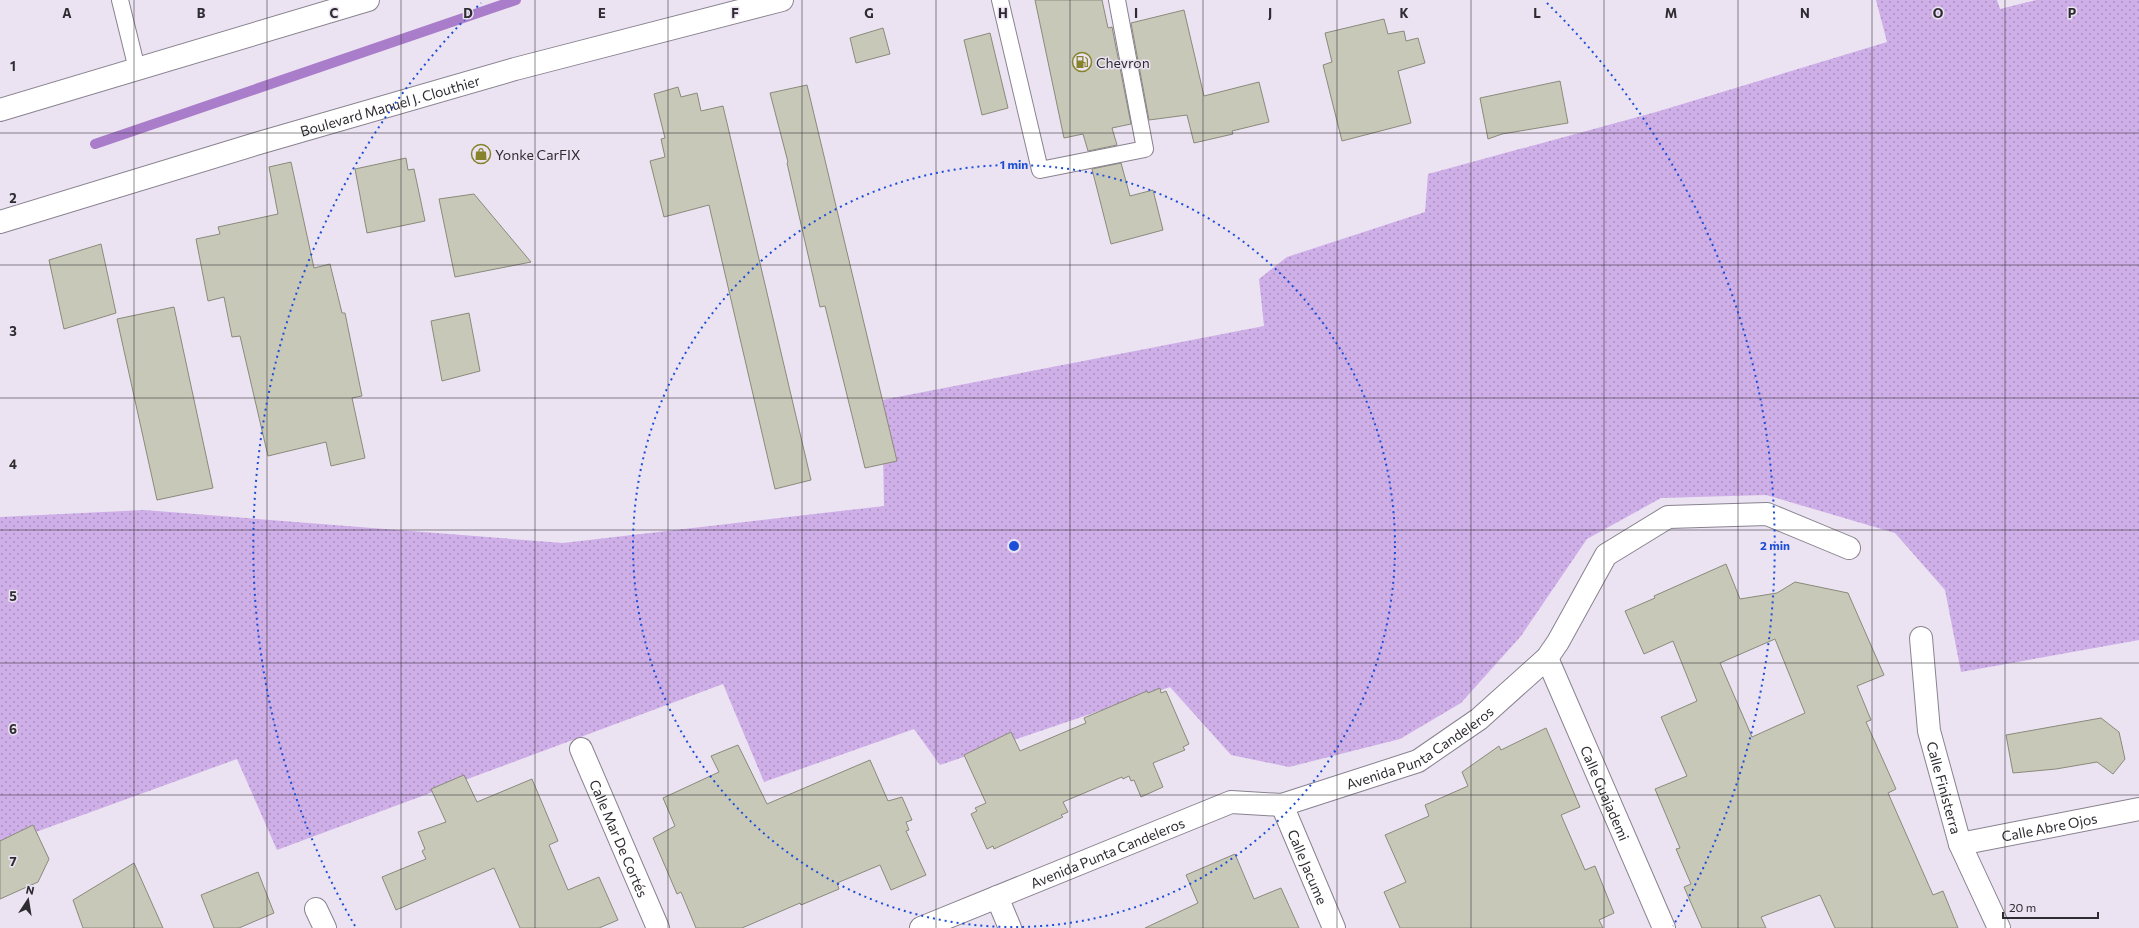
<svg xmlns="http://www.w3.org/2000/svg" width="2139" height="928" viewBox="0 0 2139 928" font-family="Commissioner,sans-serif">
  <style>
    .grass { fill: url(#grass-dots) }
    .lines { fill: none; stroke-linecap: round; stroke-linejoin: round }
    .stream { stroke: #aa7dca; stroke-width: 10 }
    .building { fill: #c8c8b9; stroke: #8a8a7b; fill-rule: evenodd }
    .service-casing { stroke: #89828f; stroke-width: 18 }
    .minor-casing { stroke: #89828f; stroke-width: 24 }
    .primary-casing { stroke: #89828f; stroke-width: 24 }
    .service { stroke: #fff; stroke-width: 16 }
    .minor { stroke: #fff; stroke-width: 22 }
    .primary { stroke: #fff; stroke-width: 22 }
    .grid { fill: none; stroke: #2f2c31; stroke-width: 1; stroke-opacity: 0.55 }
    .ring { fill: none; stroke: #1d4ed8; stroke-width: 2; stroke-dasharray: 2 4 }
    .labels { text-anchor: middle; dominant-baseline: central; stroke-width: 3; stroke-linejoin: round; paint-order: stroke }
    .poi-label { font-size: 14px; fill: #2f2c31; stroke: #ebe3f2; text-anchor: start }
    .street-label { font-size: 14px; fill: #2f2c31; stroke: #ebe3f2 }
    .grid-label { font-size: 13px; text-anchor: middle; font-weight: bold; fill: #2f2c31; stroke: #ebe3f2; stroke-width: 3; stroke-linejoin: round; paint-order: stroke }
    .centre { fill: #1d4ed8; stroke: #ebe3f2; stroke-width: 2 }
    .ring-label { font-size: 12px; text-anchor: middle; font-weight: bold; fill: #1d4ed8; stroke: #ebe3f2; stroke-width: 3; stroke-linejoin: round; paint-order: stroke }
  </style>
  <defs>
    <pattern id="grass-dots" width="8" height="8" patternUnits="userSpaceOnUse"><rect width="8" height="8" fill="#cfafe8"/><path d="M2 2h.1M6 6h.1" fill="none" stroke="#a88fbd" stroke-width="1.8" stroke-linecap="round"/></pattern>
  </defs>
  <rect width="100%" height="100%" fill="#ebe3f2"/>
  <!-- grass -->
  <path class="grass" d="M1876 0H1997L2000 9 2036 0H2139V640L1961 672 1945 590 1895 533 1766 495 1661 498 1587 539 1521 636 1461 703 1400 739 1289 767 1231 755 1170 687 940 765 914 729 764 782 723 684 277 850 237 759 0 845V517L144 510 563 543 884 506 882 400 1264 326 1259 279 1287 257 1425 212 1428 174 1656 112 1887 42Z"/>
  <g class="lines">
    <!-- stream -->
    <path class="stream" d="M95 144 516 0"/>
  </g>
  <!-- building -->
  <path class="building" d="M1035 0H1102L1108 28 1112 27 1131 124 1112 128 1117 145 1088 151 1083 134 1064 138Z
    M1184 10 1204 96 1259 82 1269 122 1232 131 1233 134 1194 143 1187 115 1149 120 1131 23Z
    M1384 19 1388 34 1404 31 1406 41 1418 38 1425 63 1398 71 1411 123 1342 141 1323 65 1332 62 1325 33Z
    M883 28 890 54 856 63 850 38Z
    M990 33 1008 108 982 115 964 40Z
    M1560 81 1568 123 1502 134 1488 139 1480 98Z
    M807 85 897 461 865 468 825 306 820 307 787 163 788 162 770 93Z
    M678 87 681 97 697 93 701 111 723 106 811 480 775 489 709 205 664 217 650 161 665 157 661 139 665 138 654 94Z
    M406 158 408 170 414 169 425 221 367 233 355 169Z
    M291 162 314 268 330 264 342 313H345L362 396 352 398 365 458 331 466 326 442 268 456 240 336 232 337 224 297 208 301 196 239 220 234 218 227 278 214 269 167Z
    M1121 163 1130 196 1153 190 1163 230 1111 244 1092 169Z
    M474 194 531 262 455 277 439 199Z
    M101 244 116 313 64 329 49 260Z
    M174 307 213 488 157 500 117 319Z
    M469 313 480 371 442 381 431 321Z
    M1726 564 1740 599 1777 593 1795 582 1848 593 1884 675 1857 686 1871 720 1866 722 1896 789 1888 793 1933 895 1943 891 1958 928H1835L1820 895 1761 917 1766 928H1702L1684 887 1691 884 1676 849 1680 848 1655 789 1687 776 1661 717 1697 701 1673 641 1644 654 1625 611 1655 598 1654 596ZM1775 639 1805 713 1752 737 1720 663Z
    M1160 688 1161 693 1166 691 1189 744 1183 747 1185 750 1153 763 1163 787 1141 797 1134 780 1131 781 1129 776 1123 779 1122 777 1063 802 1068 812 1061 815 1063 817 994 849 993 846 987 849 971 814 977 811 975 808 986 803 964 755 1011 732 1020 751 1086 723 1084 718 1147 691 1148 693Z
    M2101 718 2119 732 2125 759 2113 774 2097 762 2056 769 2013 773 2006 735Z
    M1546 728 1580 807 1561 815 1585 870 1595 866 1614 913 1599 920 1603 928H1400L1384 892 1406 882 1385 835 1429 816 1425 805 1468 786 1462 772 1499 746 1501 750Z
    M738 745 767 804 870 760 888 801 902 797 912 820 906 822 909 830 906 831 926 875 891 890 880 865 837 883 839 889 801 905 800 903 742 928H696L681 892 677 894 653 838 675 826 663 798 719 772 711 756Z
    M464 775 477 802 532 779 558 841 549 845 568 890 599 877 618 920 599 928H520L494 868 396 910 382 877 426 859 422 851 425 849 418 832 446 822 431 789Z
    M33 825 49 859 38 882 0 899V841Z
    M1235 854 1254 899 1281 888 1299 928H1145L1198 903 1186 875Z
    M134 863 163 928H83L73 900Z
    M258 872 274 913 239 928H214L201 895Z"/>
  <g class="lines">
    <!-- service casing -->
    <g class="service-casing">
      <path id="service" d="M120 0 137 69
        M1000 0 1040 170 1145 149 1117 0"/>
    </g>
    <!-- minor casing -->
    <g class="minor-casing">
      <g id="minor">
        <path id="s1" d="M1921 638 1929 731 1960 844 1999 928"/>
        <path id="s2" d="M1547 658 1664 928"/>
        <path id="s3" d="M581 749 658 928"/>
        <path id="s4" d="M1282 805 1334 928"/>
        <path id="s5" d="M1960 844 2139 809"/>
        <path d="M997 897 1010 928"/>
        <path d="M316 909 325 928"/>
        <path id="s6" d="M921 928 1231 802 1282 805 1418 761 1479 719 1547 658 1558 642 1606 555 1668 517 1767 514 1849 548"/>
      </g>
    </g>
    <!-- primary casing -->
    <g class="primary-casing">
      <g id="primary">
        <path d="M0 110 368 0"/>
        <path id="s7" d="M0 222 259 143 515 69 782 0"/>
      </g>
    </g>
    <!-- service -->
    <use href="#service" class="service"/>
    <!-- minor -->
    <use href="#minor" class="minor"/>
    <!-- primary -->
    <use href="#primary" class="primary"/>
  </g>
  <!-- grid -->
  <path class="grid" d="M134 0V928M267 0V928M401 0V928M535 0V928M668 0V928M802 0V928M936 0V928M1070 0V928M1203 0V928M1337 0V928M1471 0V928M1604 0V928M1738 0V928M1872 0V928M2005 0V928M0 133H2139M0 265H2139M0 398H2139M0 530H2139M0 663H2139M0 795H2139"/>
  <!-- distance rings -->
  <g class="ring">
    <circle cx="1014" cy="546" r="381"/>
    <path d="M355 926A761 761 0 0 1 481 3M1547 3A761 761 0 0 1 1673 926"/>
  </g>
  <!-- icons -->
  <defs>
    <g id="fuel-ring" transform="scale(1)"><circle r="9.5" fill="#ebe3f2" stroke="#86832b" stroke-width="1.5"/><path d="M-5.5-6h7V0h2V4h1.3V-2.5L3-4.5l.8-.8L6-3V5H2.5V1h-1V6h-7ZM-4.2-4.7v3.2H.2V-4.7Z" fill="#86832b"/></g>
    <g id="shop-ring" transform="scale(1)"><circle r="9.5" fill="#ebe3f2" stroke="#86832b" stroke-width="1.5"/><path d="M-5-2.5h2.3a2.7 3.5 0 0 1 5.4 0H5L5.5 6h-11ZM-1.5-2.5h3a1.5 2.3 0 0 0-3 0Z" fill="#86832b"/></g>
  </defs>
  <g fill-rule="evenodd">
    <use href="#fuel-ring" x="1082" y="62"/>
    <use href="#shop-ring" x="481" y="154"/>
  </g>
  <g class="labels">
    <!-- poi labels -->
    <g class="poi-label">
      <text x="1096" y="62">Chevron</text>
      <text x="495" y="154">Yonke CarFIX</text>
    </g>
    <!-- street labels -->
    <g class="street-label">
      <text stroke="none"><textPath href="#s7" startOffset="407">Boulevard Manuel J. Clouthier</textPath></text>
      <text stroke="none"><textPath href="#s6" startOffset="536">Avenida Punta Candeleros</textPath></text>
      <text stroke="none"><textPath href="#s1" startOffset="152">Calle Finisterra</textPath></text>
      <text stroke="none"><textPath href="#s2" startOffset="147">Calle Guajademi</textPath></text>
      <text stroke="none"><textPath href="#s5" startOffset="91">Calle Abre Ojos</textPath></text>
      <text stroke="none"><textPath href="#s3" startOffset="97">Calle Mar De Cortés</textPath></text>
      <text stroke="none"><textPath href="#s6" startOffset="201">Avenida Punta Candeleros</textPath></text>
      <text stroke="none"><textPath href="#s4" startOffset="67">Calle Jacume</textPath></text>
    </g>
  </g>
  <g class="grid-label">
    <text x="67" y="18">A</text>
    <text x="201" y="18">B</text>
    <text x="334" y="18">C</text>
    <text x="468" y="18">D</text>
    <text x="602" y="18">E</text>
    <text x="735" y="18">F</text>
    <text x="869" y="18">G</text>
    <text x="1003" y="18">H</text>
    <text x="1136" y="18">I</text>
    <text x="1270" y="18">J</text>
    <text x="1404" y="18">K</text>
    <text x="1537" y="18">L</text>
    <text x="1671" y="18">M</text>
    <text x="1805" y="18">N</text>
    <text x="1938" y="18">O</text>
    <text x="2072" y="18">P</text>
    <text x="13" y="71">1</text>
    <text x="13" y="203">2</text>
    <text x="13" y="336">3</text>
    <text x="13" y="469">4</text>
    <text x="13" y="601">5</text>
    <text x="13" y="734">6</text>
    <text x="13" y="866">7</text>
  </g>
  <circle cx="1014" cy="546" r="6" class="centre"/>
  <g class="ring-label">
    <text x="1014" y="169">1 min</text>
    <text x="1775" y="550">2 min</text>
  </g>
  <!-- north arrow -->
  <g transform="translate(28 900) rotate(12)" stroke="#ebe3f2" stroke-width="3" paint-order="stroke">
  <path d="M0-3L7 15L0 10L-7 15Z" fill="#2f2c31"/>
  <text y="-6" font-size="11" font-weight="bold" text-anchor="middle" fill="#2f2c31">N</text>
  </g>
  <!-- scale -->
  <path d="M2003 912v6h95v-6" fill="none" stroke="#2f2c31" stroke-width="2"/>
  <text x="2009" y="912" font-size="12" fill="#2f2c31" stroke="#ebe3f2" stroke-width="3" paint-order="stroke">20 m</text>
</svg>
